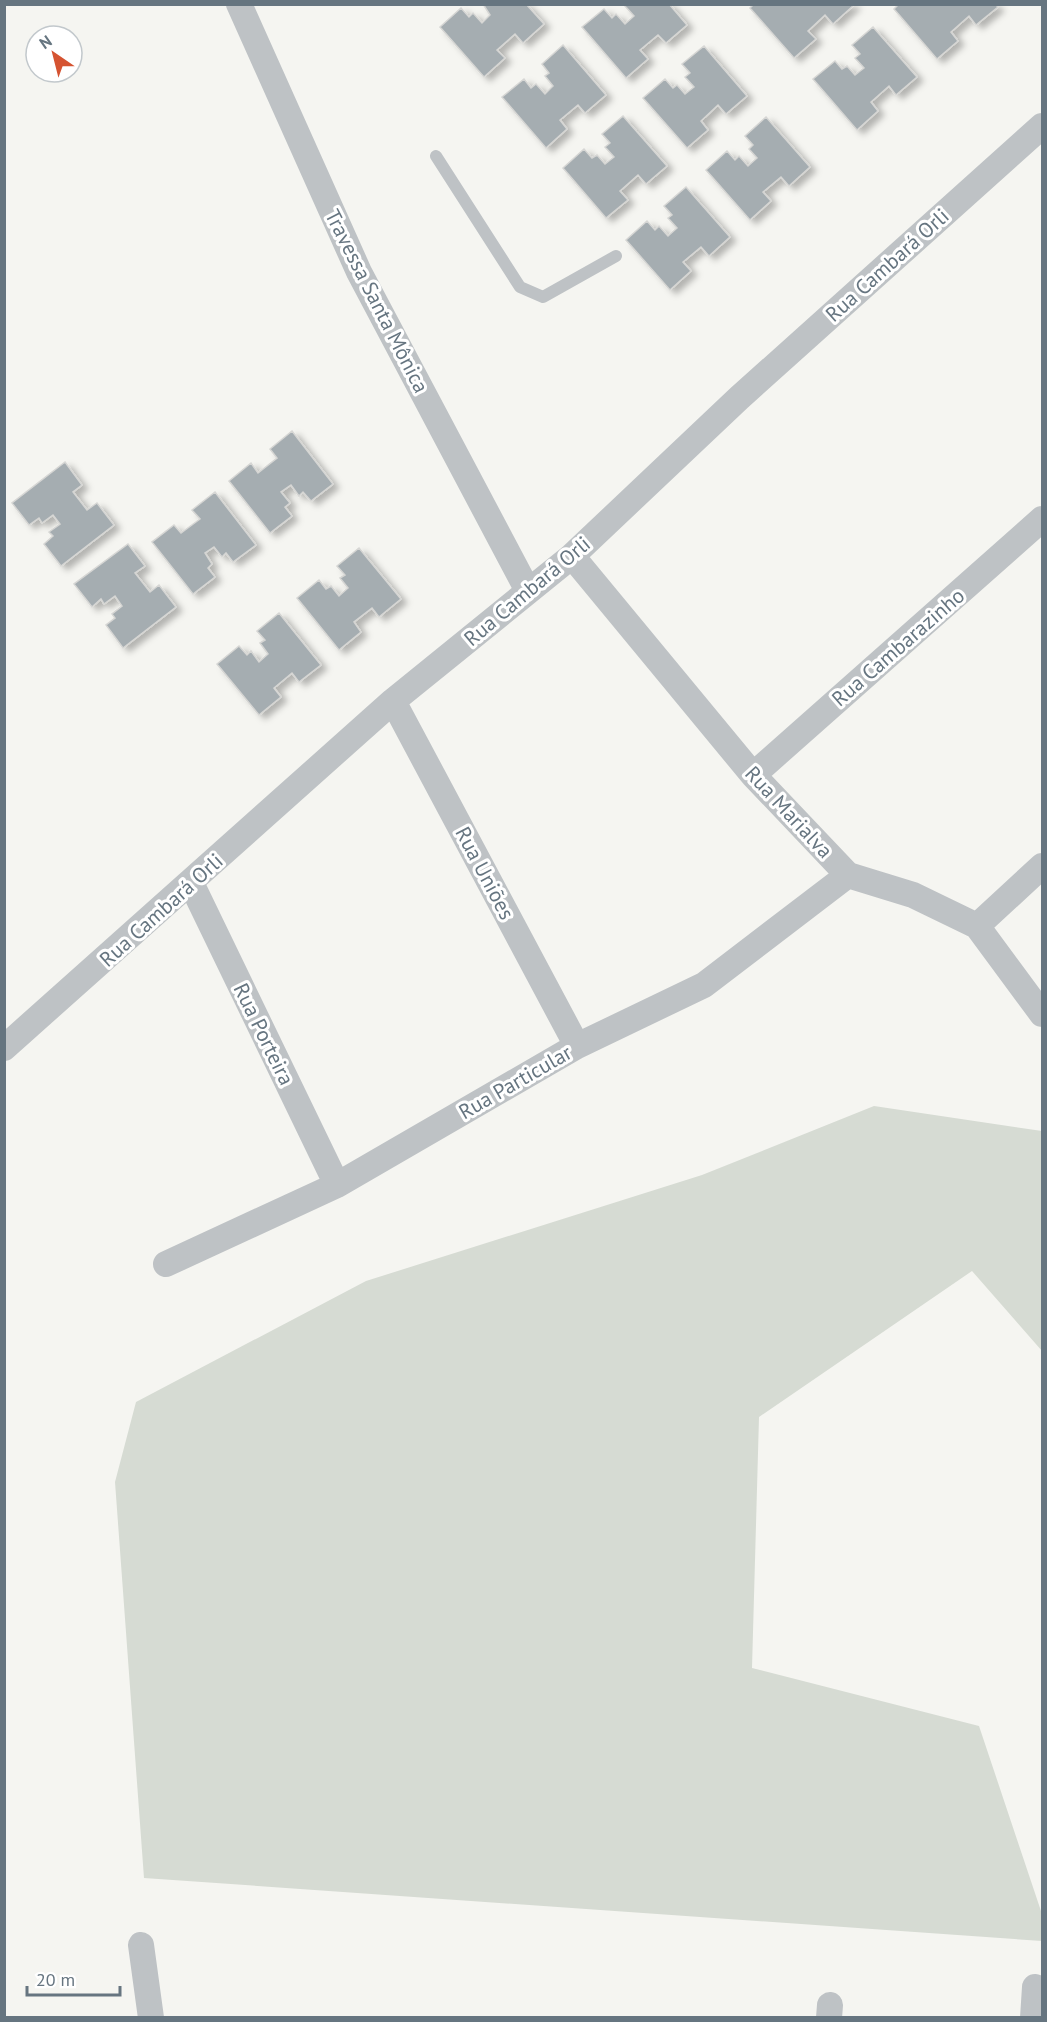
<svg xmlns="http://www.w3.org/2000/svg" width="1047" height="2022" viewBox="0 0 1047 2022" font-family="'PT Sans',sans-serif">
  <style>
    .green { fill: #d6dbd3 }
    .building { fill: #a5adb1; stroke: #d6d6d4; stroke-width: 1.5; filter: url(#shadow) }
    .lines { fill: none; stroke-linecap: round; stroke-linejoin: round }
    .service { stroke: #bec2c5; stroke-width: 12 }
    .minor { stroke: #bec2c5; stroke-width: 26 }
    .labels { text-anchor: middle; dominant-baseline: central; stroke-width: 6; stroke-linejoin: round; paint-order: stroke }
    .street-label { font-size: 21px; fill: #667580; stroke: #fff }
  </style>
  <defs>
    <filter id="shadow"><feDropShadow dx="6" dy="4" stdDeviation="3" flood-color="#0004"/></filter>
  </defs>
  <rect width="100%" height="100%" fill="#f5f5f1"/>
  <!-- green -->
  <path class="green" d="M874 1106 1042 1131V1351L972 1271 759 1417 752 1668 979 1726 1042 1914V1941L144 1878 115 1482 136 1402 366 1281 702 1175Z"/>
  <!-- building -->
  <path class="building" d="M526 4 544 24 523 43 515 34 497 50 505 58 484 77 440 27 461 8 469 17 473 13 482 23 490 15 483 4Z
    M627 4H669L687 25 666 43 658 35 640 50 648 59 626 78 582 27 604 9 612 18 616 14 625 24 634 16 625 6Z
    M754 4H854V5L833 24 825 15 808 31 816 39 794 58 750 8Z
    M899 4H995L998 7 976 25 969 16 951 32 958 41 937 59 894 9Z
    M873 27 917 77 896 95 889 86 871 102 878 111 857 130 813 79 835 61 842 69 847 66 855 75 864 68 855 58 860 54 852 45Z
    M563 45 606 95 585 113 578 105 560 120 567 129 546 148 502 97 524 79 531 88 536 84 545 94 553 86 545 76 549 73 542 64Z
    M704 46 747 96 726 114 718 105 701 121 708 130 687 148 643 98 665 79 673 88 677 85 685 94 694 87 685 77 690 73 682 64Z
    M623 116 667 166 646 184 638 175 620 191 628 200 606 218 563 168 584 149 592 158 597 155 605 164 614 157 605 147 610 143 602 134Z
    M766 117 810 167 789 186 781 177 763 192 771 201 750 220 706 170 727 151 735 160 739 156 748 166 757 158 749 149 753 145 745 136Z
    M686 187 730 237 709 256 701 247 683 262 691 271 670 290 626 240 647 221 655 230 659 226 668 236 677 228 668 218 672 215 664 206Z
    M292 431 333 484 311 501 303 492 299 496 291 485 281 492 290 503 285 507 292 516 270 533 229 481 251 463 258 473 277 458 270 449Z
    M65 462 82 485 73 492 87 510 97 503 114 525 61 566 44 544 53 536 49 532 60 524 53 515 42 523 39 518 29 525 12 503Z
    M215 492 256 545 233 562 226 553 222 557 214 547 205 553 212 564 208 568 215 577 193 594 152 542 174 525 181 533 200 519 192 510Z
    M128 544 145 566 135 573 150 592 159 585 176 607 123 648 106 625 115 618 112 614 122 606 115 596 104 604 101 599 92 607 74 584Z
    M359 548 401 599 379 617 372 608 354 622 361 632 339 650 297 598 319 580 326 589 331 586 339 596 348 588 340 578 345 575 337 566Z
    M279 613 321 665 299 682 292 673 274 688 281 697 259 715 217 664 239 646 247 655 251 651 259 662 268 654 260 643 265 640 257 631Z"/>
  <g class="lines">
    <!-- service -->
    <path class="service" d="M436 156 520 287 543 297 616 256"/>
    <!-- minor -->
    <path class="minor" d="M239 4 359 272 528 591
      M572 556 753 775 848 875 913 895 977 926 1042 1014
      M393 701 577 1046
      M753 775 1042 519
      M191 883 337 1185
      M977 926 1042 866
      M4 1048 393 701 572 556 739 398 1042 126
      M166 1264 337 1185 577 1046 704 985 848 875
      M141 1945 151 2018
      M829 2018 830 2005
      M1033 2018 1035 1987"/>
  </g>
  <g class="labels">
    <!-- street labels -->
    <g class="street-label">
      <text transform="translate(887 265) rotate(-42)">Rua Cambará Orli</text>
      <text transform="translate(377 301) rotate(63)">Travessa Santa Mônica</text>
      <text transform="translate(527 591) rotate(-40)">Rua Cambará Orli</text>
      <text transform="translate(898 647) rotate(-41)">Rua Cambarazinho</text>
      <text transform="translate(789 812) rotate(47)">Rua Marialva</text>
      <text transform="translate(485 873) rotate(62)">Rua Uniões</text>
      <text transform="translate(161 910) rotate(-42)">Rua Cambará Orli</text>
      <text transform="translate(264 1034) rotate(64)">Rua Porteira</text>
      <text transform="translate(515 1082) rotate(-30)">Rua Particular</text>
    </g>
  </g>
  <!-- border -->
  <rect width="1047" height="2022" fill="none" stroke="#667580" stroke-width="12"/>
  <!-- north arrow -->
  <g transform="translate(54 54) rotate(325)"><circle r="28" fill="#ffffff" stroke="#c2c8cc" stroke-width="1.5"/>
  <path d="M0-4.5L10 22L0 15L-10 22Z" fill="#d55331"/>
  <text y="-9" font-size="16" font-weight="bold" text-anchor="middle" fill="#667580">N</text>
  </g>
  <!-- scale -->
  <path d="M27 1986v9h93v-9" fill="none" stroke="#667580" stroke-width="3"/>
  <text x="36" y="1986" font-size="18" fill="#667580" stroke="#ffffff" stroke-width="4.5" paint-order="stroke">20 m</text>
</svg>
